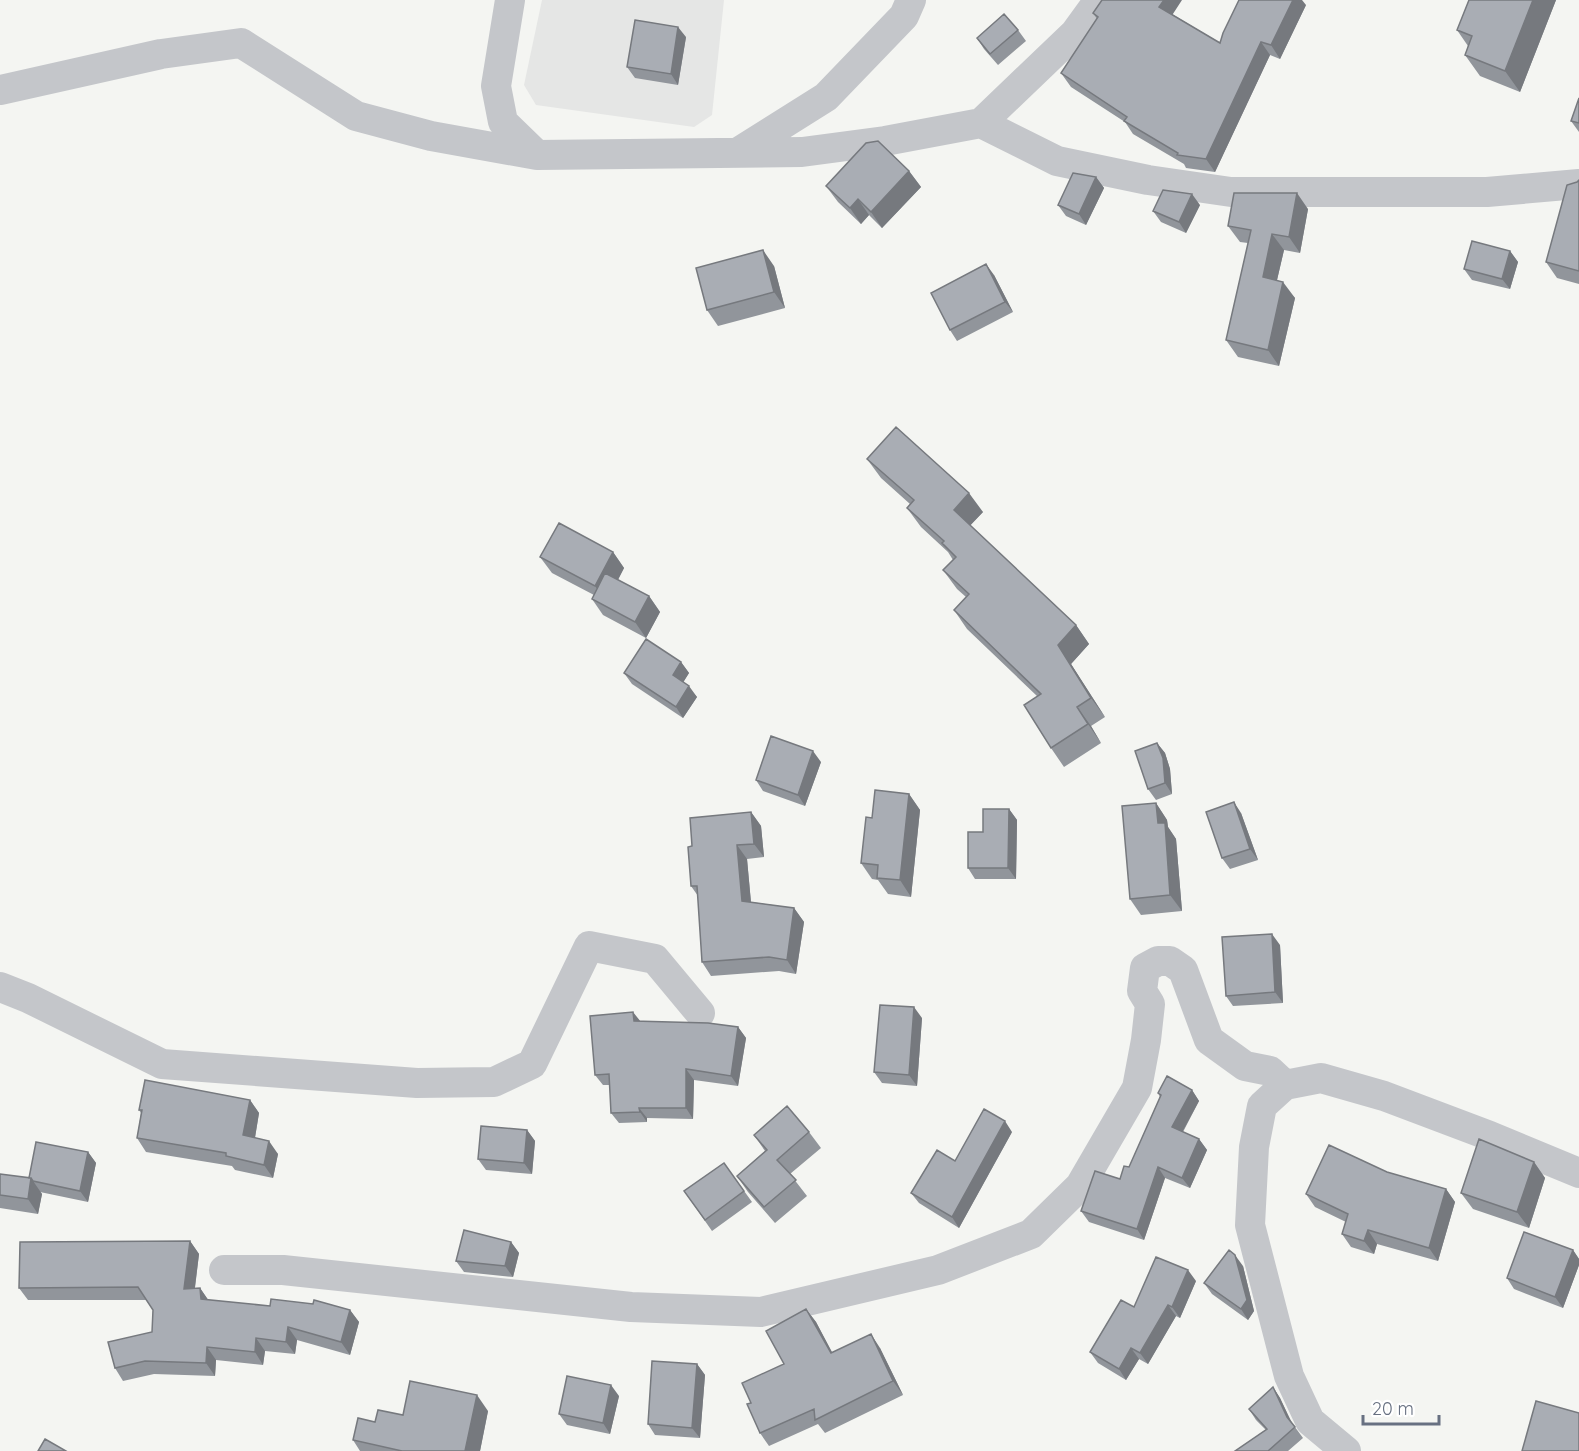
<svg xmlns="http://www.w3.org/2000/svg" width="1579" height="1451" viewBox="0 0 1579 1451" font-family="Quicksand,sans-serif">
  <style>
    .built { fill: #e5e6e5 }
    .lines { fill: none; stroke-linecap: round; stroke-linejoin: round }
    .street { stroke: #c4c6ca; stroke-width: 30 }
    .wall { fill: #91959b }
    .shaded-wall { fill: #76797e }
    .building { fill: #a9adb4; stroke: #76797e; stroke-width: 1.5 }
  </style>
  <rect width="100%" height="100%" fill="#f4f5f2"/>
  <!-- built -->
  <path class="built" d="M542 0H724L712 115 694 127 536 105 524 85Z"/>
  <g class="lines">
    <!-- street -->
    <path class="street" d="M510 0 496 86 503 122 537 155 802 152 885 141 981 123 1057 161 1148 180 1231 192H1487L1579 184
      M0 90 161 54 241 43 356 116 431 136 537 155
      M981 123 1075 33 1099 0
      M737 153 826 97 904 16 911 0
      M0 987 28 998 162 1064 417 1083 494 1082 532 1064 589 946 655 959 700 1013
      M224 1270H283L631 1307 761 1312 938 1270 1031 1234 1080 1186 1137 1088 1146 1040 1150 1004 1142 991 1145 968 1158 961H1170L1183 970 1209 1040 1245 1066 1270 1071 1285 1085
      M1346 1451 1310 1421 1289 1376 1250 1225 1254 1147 1262 1106 1285 1085 1321 1078 1384 1096 1490 1136 1579 1173"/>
  </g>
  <!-- wall -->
  <path class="wall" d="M1469 0H1556L1520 92 1480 76 1465 55 1468 46 1457 30Z
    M1306 5 1280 59 1270 55 1215 172 1186 168 1184 164 1133 134 1125 122 1071 87 1061 73 1097 19 1093 13 1172 14 1220 43Z
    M1018 30 1026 41 998 65 984 49 977 38Z
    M686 37 678 85 635 78 627 67Z
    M1579 98V132L1571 121Z
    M909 171 921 187 882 228 869 215 861 224 838 202 826 186Z
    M1096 177 1104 188 1086 225 1066 216 1058 205Z
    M1579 180V284L1557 278 1546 262 1577 182Z
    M1200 205 1186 233 1161 222 1153 211Z
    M1308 209 1300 253 1284 250 1277 280 1295 298 1279 366 1238 357 1226 340 1248 243 1240 242 1228 226Z
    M1510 251 1518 262 1510 289 1472 280 1464 269Z
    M774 266 785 308 718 326 707 310Z
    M994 275 1013 312 957 341 950 330Z
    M867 459 983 512 970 525 1076 625 1089 644 1071 664 1105 717 1091 726 1101 743 1064 767 1051 748 1037 696 967 629 954 610 966 597 957 589 943 570 953 560 948 552 921 527 907 508 910 504 881 478Z
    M613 552 624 568 618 580 649 596 660 612 646 638 603 615 592 599 594 595 552 573 540 557Z
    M681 662 689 673 683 682 697 697 683 718 632 684 624 673Z
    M1157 743 1165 753 1170 769 1172 794 1156 800 1148 789Z
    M821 762 805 806 763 791 756 780Z
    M909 794 920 810 911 897 888 894 878 880 872 879 861 863 872 818Z
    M1156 803 1167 820 1168 827 1176 839 1182 911 1141 915 1130 899Z
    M1009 809 1017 820 1016 879H975L968 868 983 832Z
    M751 812 761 826 764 857 747 859 751 902 794 908 804 922 796 974 779 971 711 976 702 962 698 896 691 886 692 846Z
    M1241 813 1258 860 1230 869 1222 858Z
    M1280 945 1283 1003 1233 1006 1226 996Z
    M922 1018 917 1086 882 1083 874 1072Z
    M640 1021 738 1027 746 1038 738 1086 694 1080 693 1119 647 1118V1122L619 1123 611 1113 610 1085H603L595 1075Z
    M1192 1090 1199 1101 1183 1132 1199 1139 1207 1150 1190 1188 1165 1178 1144 1240 1089 1222 1081 1211 1120 1179 1129 1167 1160 1097 1158 1093Z
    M250 1100 259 1113 255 1138 278 1154 273 1178 235 1170 232 1166 146 1152 137 1138 141 1113 139 1110Z
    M527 1130 535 1141 532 1174 486 1170 478 1159Z
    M809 1132 821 1148 790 1174 807 1196 775 1223 748 1192 737 1176 765 1151 754 1135Z
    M1012 1132 959 1228 919 1203 911 1193 955 1161Z
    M88 1152 96 1163 88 1202 40 1192 42 1194 38 1214 0 1208V1174L29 1178Z
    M1534 1162 1545 1178 1529 1228 1473 1209 1461 1193Z
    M724 1163 752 1202 712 1231 684 1191Z
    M1387 1172 1446 1189 1455 1202 1438 1261 1377 1244 1374 1254 1351 1247 1342 1234 1346 1222 1315 1207 1306 1194Z
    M190 1241 199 1254 195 1288H200L208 1300 270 1306 350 1310 359 1322 350 1355 297 1340 295 1354 265 1351 263 1365 216 1360 215 1376 154 1374 123 1381 115 1368 152 1332 153 1310 146 1300H28L19 1288Z
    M511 1242 519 1253 513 1277 464 1272 456 1261Z
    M1573 1250 1579 1259V1265L1563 1308 1514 1289 1507 1278Z
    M1243 1266 1254 1311 1248 1320 1212 1294 1204 1283Z
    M1196 1281 1180 1318 1176 1316 1148 1364 1139 1359 1126 1380 1098 1363 1090 1352 1134 1307Z
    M806 1309 816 1322 832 1353 880 1348 903 1395 825 1433 818 1424 769 1446 760 1433 751 1403 784 1364Z
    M697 1364 705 1375 700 1438 655 1435 648 1424Z
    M1273 1387 1280 1398 1292 1423 1303 1438 1288 1451H1235L1266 1430 1256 1420 1249 1409Z
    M619 1396 610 1434 567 1425 559 1414Z
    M488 1411 480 1451H360L353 1440 375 1422Z"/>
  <!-- shaded-wall -->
  <path class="shaded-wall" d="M1164 0H1182L1169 20 1159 7Z
    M1293 0H1302L1306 5 1280 59 1271 45Z
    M1533 0H1556L1520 92 1505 71Z
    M678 27 686 37 678 85 671 74Z
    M1261 42 1270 55 1215 172 1206 159Z
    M909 171 921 187 882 228 871 212Z
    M1096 177 1104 188 1086 225 1079 214Z
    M1297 193 1308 209 1300 253 1289 237Z
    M1192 194 1200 205 1186 233 1179 222Z
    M858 199 869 215 861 224 850 208Z
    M1272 234 1284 250 1274 293 1263 277Z
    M763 250 774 266 785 308 774 292Z
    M1510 251 1518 262 1510 289 1502 279Z
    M986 264 994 275 1013 312 1005 302Z
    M1283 282 1295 298 1279 366 1268 350Z
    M969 493 983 512 967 529 954 510Z
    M613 552 624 568 606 602 595 586Z
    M649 596 660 612 646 638 635 622Z
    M1076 625 1089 644 1071 664 1105 717 1091 698 1058 645Z
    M681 662 689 673 681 686 673 675Z
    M689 686 697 697 683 718 676 707Z
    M1077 707 1091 726 1101 743 1088 724Z
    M1157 743 1165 753 1170 769 1172 794 1165 783Z
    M813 751 821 762 805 806 798 795Z
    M909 794 920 810 911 897 900 880Z
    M1234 802 1241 813 1258 860 1250 849Z
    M1156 803 1167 820 1168 827 1176 839 1182 911 1170 895 1158 823Z
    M1009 809 1017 820 1016 879 1008 868Z
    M751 812 761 826 764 857 754 844Z
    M737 845 747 859 752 914 742 901Z
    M794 908 804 922 796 974 787 960Z
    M1272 934 1280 945 1283 1003 1275 992Z
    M914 1007 922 1018 917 1086 909 1075Z
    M633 1012 641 1022 634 1021Z
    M738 1027 746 1038 738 1086 731 1076Z
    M686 1069 694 1080 693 1119 686 1108Z
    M1192 1090 1199 1101 1179 1138 1172 1127Z
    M250 1100 259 1113 253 1149 243 1135Z
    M639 1108 647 1118V1122L640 1112Z
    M1005 1121 1012 1132 959 1228 952 1217Z
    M527 1130 535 1141 532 1174 524 1163Z
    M1199 1139 1207 1150 1190 1188 1182 1178Z
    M269 1141 278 1154 273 1178 264 1165Z
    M88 1152 96 1163 88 1202 80 1191Z
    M1534 1162 1545 1178 1529 1228 1517 1212Z
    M1158 1167 1165 1178 1144 1240 1137 1229Z
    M31 1178 42 1194 38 1214 28 1199Z
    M1446 1189 1455 1202 1438 1261 1429 1248Z
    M1368 1230 1377 1244 1374 1254 1364 1241Z
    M190 1241 199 1254 193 1302 184 1289Z
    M511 1242 519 1253 513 1277 505 1266Z
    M1573 1250 1579 1259V1265L1563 1308 1555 1297Z
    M1235 1255 1243 1266 1254 1311 1248 1320 1241 1309Z
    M1188 1270 1196 1281 1180 1318 1172 1307Z
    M200 1288 209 1301 201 1299Z
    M1168 1305 1176 1316 1148 1364 1140 1353Z
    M806 1309 816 1322 840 1367 831 1353Z
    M350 1310 359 1322 350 1355 341 1342Z
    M288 1327 297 1340 295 1354 286 1342Z
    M871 1334 880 1348 903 1395 893 1381Z
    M256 1338 265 1351 263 1365 255 1352Z
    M207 1347 216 1360 215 1376 206 1363Z
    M1131 1348 1139 1359 1126 1380 1119 1369Z
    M697 1364 705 1375 700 1438 692 1428Z
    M611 1385 619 1396 610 1434 603 1423Z
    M1273 1387 1280 1398 1294 1428 1287 1417Z
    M477 1395 488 1411 480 1451H465Z"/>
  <!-- building -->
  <path class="building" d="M1102 0H1164L1159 7 1220 43 1223 33 1239 0H1293L1271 45 1261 42 1206 159 1177 155 1178 153 1124 121 1127 117 1061 73 1098 17 1093 13Z
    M1469 0H1533L1505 71 1465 55 1472 36 1457 30Z
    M1004 14 1018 30 990 54 977 38Z
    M635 20 678 27 671 74 627 67Z
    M1579 98V123L1571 121Z
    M878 141 909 171 871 212 858 199 850 208 826 186 866 143Z
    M1073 173 1096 177 1079 214 1058 205Z
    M1579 180V271L1546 262 1567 185 1577 182Z
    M1163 190 1192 194 1179 222 1153 211Z
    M1234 193H1297L1289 237 1272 234 1263 277 1283 282 1268 350 1226 340 1251 230 1228 226Z
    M1472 241 1510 251 1502 279 1464 269Z
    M763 250 774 292 707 310 696 268Z
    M986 264 1005 302 950 330 931 293Z
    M896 427 969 493 954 510 1076 625 1058 645 1091 698 1077 707 1088 724 1051 748 1024 705 1041 694 954 610 969 594 943 570 956 557 942 543 944 541 907 508 914 500 867 459Z
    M559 523 613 552 595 586 540 557Z
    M605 573 649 596 635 622 592 599Z
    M646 639 681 662 673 675 689 686 676 707 624 673Z
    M771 736 813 751 798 795 756 780Z
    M1157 743 1163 758 1165 783 1148 789 1135 751Z
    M875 790 909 794 900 880 877 878 878 865 861 863 866 817 872 818Z
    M1234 802 1250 849 1222 858 1206 812Z
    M1156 803 1158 823H1165L1170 895 1130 899 1122 806Z
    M983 809H1009L1008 868H968V832H983Z
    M751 812 754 844 737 845 742 901 794 908 787 960 769 957 702 962 697 886H691L688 847 692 846 690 818Z
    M1272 934 1275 992 1226 996 1222 937Z
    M880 1005 914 1007 909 1075 874 1072Z
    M633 1012 634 1021 708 1023 738 1027 731 1076 686 1069V1108H639L640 1112 611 1113 609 1074 595 1075 590 1016Z
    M1167 1076 1192 1090 1172 1127 1199 1139 1182 1178 1158 1167 1137 1229 1081 1211 1095 1171 1120 1179 1124 1166 1129 1167 1161 1095 1158 1093Z
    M145 1080 250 1100 243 1135 269 1141 264 1165 226 1156V1153L137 1138 142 1110H139Z
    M787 1106 809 1132 777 1160 796 1180 764 1207 737 1176 767 1150 754 1135Z
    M984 1109 1005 1121 952 1217 911 1193 937 1150 955 1161Z
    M481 1126 527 1130 524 1163 478 1159Z
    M1479 1139 1534 1162 1517 1212 1461 1193Z
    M36 1142 88 1152 80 1191 33 1181 31 1178H29Z
    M1329 1145 1387 1172 1446 1189 1429 1248 1368 1230 1364 1241 1342 1234 1348 1214 1306 1194Z
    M724 1163 744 1191 705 1220 684 1191Z
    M0 1174 31 1178 28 1199 0 1195Z
    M464 1230 511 1242 505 1266 456 1261Z
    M1524 1232 1573 1250 1555 1297 1507 1278Z
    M190 1241 184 1289 200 1288 201 1299 270 1306 271 1299 313 1304 314 1300 350 1310 341 1342 288 1327 286 1342 256 1338 255 1352 207 1347 206 1363 145 1361 115 1368 108 1342 152 1332 153 1310 138 1287 19 1288 20 1242Z
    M1229 1250 1235 1255 1247 1300 1241 1309 1204 1283Z
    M1156 1257 1188 1270 1172 1307 1168 1305 1140 1353 1131 1348 1119 1369 1090 1352 1121 1300 1134 1307Z
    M806 1309 831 1353 871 1334 893 1381 815 1420 814 1409 760 1433 747 1404 751 1403 742 1383 784 1364 766 1331Z
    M652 1361 697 1364 692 1428 648 1424Z
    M567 1376 611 1385 603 1423 559 1414Z
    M410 1381 477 1395 465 1451H402L353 1440 358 1418 375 1422 378 1410 403 1415Z
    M1273 1387 1287 1417 1295 1427 1268 1451H1235L1267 1429 1249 1409Z
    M1536 1401 1579 1413V1451H1522Z
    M45 1439 66 1451H38Z"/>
  <!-- scale -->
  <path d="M1363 1415v9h76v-9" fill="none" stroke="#677081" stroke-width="3"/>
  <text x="1372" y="1415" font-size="18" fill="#677081" stroke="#ffffff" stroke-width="4.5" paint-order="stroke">20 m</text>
</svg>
